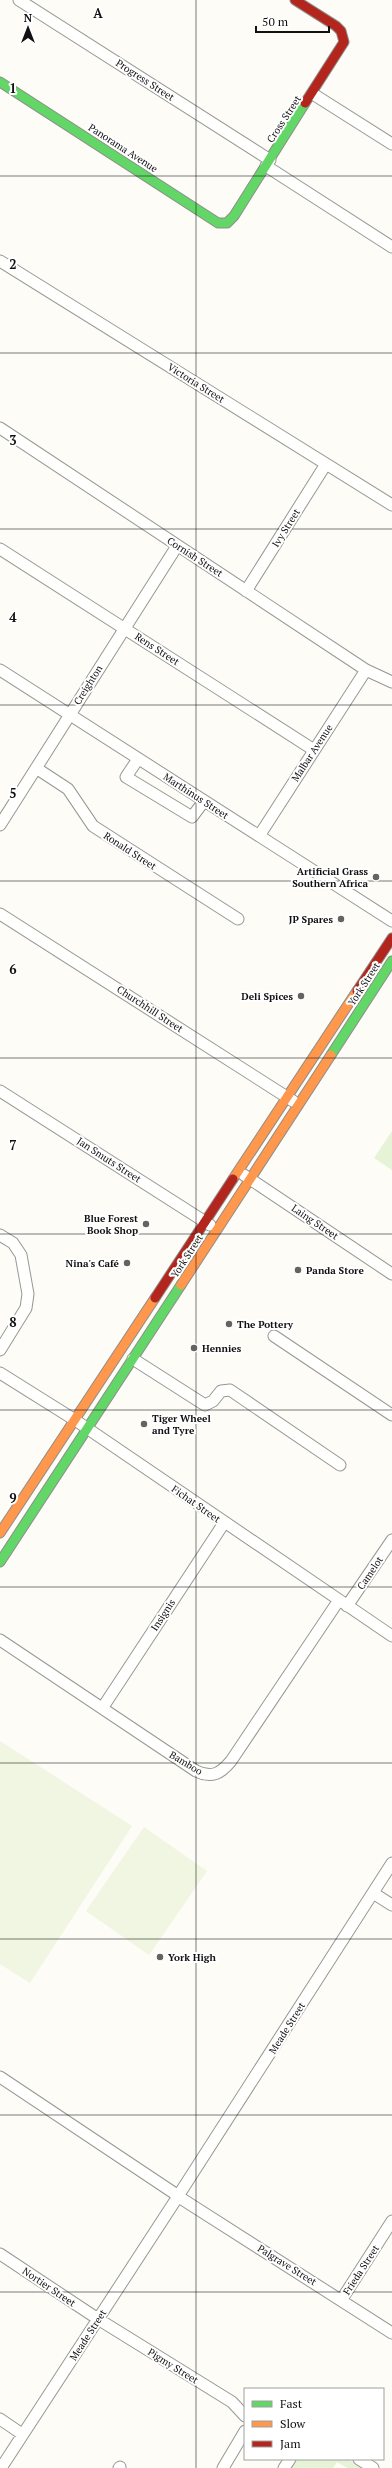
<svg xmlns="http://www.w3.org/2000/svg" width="392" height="2468" viewBox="0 0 392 2468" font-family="'PT Serif',serif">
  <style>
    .green { fill: #e7f3d7 }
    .pitch { fill: #f0f6e1 }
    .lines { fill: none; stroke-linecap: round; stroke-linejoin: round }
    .street-casing { stroke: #979795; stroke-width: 13 }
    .fast-casing { stroke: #8e8d8b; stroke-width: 11 }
    .slow-casing { stroke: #8e8d8b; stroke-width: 11 }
    .jam-casing { stroke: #8e8d8b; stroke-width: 11 }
    .street { stroke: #fffffe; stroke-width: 11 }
    .fast { stroke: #63d668; stroke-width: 9 }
    .slow { stroke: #ff974d; stroke-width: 9 }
    .jam { stroke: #b3261e; stroke-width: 9 }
    .grid { fill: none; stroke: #111; stroke-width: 1; stroke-opacity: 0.55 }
    .poi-dot { fill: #646362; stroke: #fff; stroke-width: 1.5 }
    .labels { text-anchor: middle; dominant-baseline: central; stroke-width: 4; stroke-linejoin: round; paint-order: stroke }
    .street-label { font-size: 10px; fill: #111; stroke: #fff }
    .poi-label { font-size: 10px; font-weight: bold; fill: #111; stroke: #fff; text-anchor: end }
    .grid-label { font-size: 13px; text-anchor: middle; font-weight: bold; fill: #111; stroke: #fff; stroke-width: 4; stroke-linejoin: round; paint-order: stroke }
  </style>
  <rect width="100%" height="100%" fill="#fdfcf7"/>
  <!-- green -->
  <path class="green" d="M392 1131V1170L374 1158Z
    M297 2459H348L362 2468H347L337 2462 333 2468H291Z"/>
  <!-- pitch -->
  <path class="pitch" d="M0 1741 132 1826 30 1983 0 1964Z
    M144 1827 207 1871 149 1955 86 1911Z"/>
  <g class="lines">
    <!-- street casing -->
    <g class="street-casing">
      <path id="street" d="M19 0 270 160
        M313 94 392 144
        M266 166 392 247
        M0 261 392 505
        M0 428 366 670 392 682
        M0 549 314 750
        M246 591 326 464
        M0 670 392 921
        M138 759 126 777 192 817 204 801
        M36 768 68 789 93 826 238 919
        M0 825 177 546
        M259 836 366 670
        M0 914 293 1101
        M0 1091 210 1225
        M244 1175 392 1274
        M0 1235 13 1243 21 1255 28 1294 26 1308 0 1350
        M274 1336 392 1415
        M133 1359 205 1405 213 1401 221 1391 230 1390 340 1465
        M0 1373 75 1420 392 1636
        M347 1606 392 1540
        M0 1640 196 1771C212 1779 221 1773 231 1761L339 1600
        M103 1707 224 1523
        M373 1893 392 1905
        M0 2077 174 2193
        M180 2193 392 1863
        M182 2199 392 2333
        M0 2254 98 2319 232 2402 245 2416
        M342 2299 392 2221
        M0 2419 22 2434
        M359 2459 373 2468
        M1 2468 175 2201
        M119 2468 120 2467
        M223 2468 245 2431
        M284 2468 290 2459"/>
    </g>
    <!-- fast casing -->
    <g class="fast-casing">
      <path id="fast" d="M0 82 218 223H227L234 216 305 103
        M331 1055 392 961
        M0 1562 181 1285"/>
    </g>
    <!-- slow casing -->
    <g class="slow-casing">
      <path id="slow" d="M233 1179 357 991
        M181 1285 331 1055
        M0 1533 155 1298"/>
    </g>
    <!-- jam casing -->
    <g class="jam-casing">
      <path id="jam" d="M295 0 336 26 341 31 344 42 305 103
        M357 991 392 938
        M155 1298 233 1179"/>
    </g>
    <!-- street -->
    <use href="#street" class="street"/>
    <!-- fast -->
    <use href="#fast" class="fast"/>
    <!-- slow -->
    <use href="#slow" class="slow"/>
    <!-- jam -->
    <use href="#jam" class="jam"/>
  </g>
  <!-- grid -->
  <path class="grid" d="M196 0V2468M0 176H392M0 353H392M0 529H392M0 705H392M0 881H392M0 1058H392M0 1234H392M0 1410H392M0 1587H392M0 1763H392M0 1939H392M0 2115H392M0 2292H392"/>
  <!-- markers -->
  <g class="poi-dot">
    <circle cx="376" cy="877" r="4"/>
    <circle cx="341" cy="919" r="4"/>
    <circle cx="301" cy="996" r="4"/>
    <circle cx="146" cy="1224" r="4"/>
    <circle cx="127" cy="1263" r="4"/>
    <circle cx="298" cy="1270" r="4"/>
    <circle cx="229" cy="1324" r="4"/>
    <circle cx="194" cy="1348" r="4"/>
    <circle cx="144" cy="1424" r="4"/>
    <circle cx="160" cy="1957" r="4"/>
  </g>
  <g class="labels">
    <!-- street labels -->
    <g class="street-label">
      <text transform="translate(145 80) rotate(33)">Progress Street</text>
      <text transform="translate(284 119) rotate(-57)">Cross Street</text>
      <text transform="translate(123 148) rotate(33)">Panorama Avenue</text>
      <text transform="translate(196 383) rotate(32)">Victoria Street</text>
      <text transform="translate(286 528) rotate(-58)">Ivy Street</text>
      <text transform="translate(195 557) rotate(33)">Cornish Street</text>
      <text transform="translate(157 649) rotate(33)">Rens Street</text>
      <text transform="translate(88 685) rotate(-58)">Creighton</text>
      <text transform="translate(312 753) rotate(-57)">Malbar Avenue</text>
      <text transform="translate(196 796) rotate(33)">Marthinus Street</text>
      <text transform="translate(130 851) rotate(33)">Ronald Street</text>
      <text transform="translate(364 984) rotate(-57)">York Street</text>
      <text transform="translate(150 1009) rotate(33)">Churchhill Street</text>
      <text transform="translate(109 1160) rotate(33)">Jan Smuts Street</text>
      <text transform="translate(315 1222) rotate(34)">Laing Street</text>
      <text transform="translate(187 1256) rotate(-57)">York Street</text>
      <text transform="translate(196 1504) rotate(35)">Fichat Street</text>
      <text transform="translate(370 1573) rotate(-56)">Camelot</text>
      <text transform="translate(163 1615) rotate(-57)">Insignis</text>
      <text transform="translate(186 1763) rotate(31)">Bamboo</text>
      <text transform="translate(287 2028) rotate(-58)">Meade Street</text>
      <text transform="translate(287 2265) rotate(32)">Palgrave Street</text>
      <text transform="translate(361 2270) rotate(-57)">Frieda Street</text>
      <text transform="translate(49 2287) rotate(34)">Nortier Street</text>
      <text transform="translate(88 2335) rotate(-57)">Meade Street</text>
      <text transform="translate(173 2366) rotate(32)">Pigmy Street</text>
    </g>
    <!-- poi labels -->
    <g class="poi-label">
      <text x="368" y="871">Artificial Grass<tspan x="368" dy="12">Southern Africa</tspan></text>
      <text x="333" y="919">JP Spares</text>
      <text x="293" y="996">Deli Spices</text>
      <text x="138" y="1218">Blue Forest<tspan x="138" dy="12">Book Shop</tspan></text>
      <text x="119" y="1263">Nina's Café</text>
      <text x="306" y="1270" text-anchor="start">Panda Store</text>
      <text x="237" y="1324" text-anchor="start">The Pottery</text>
      <text x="202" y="1348" text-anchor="start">Hennies</text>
      <text x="152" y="1418" text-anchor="start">Tiger Wheel<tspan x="152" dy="12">and Tyre</tspan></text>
      <text x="168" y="1957" text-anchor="start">York High</text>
    </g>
  </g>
  <g class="grid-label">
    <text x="98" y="18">A</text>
    <text x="13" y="93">1</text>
    <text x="13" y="269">2</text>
    <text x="13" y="445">3</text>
    <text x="13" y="622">4</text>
    <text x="13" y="798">5</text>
    <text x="13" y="974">6</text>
    <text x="13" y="1150">7</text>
    <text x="13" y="1327">8</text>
    <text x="13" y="1503">9</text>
  </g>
  <!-- legend -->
  <rect x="244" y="2388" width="140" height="72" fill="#ffffff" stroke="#a0a0a0"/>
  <rect x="252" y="2401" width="20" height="6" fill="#63d668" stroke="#a0a0a0"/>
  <text x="280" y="2408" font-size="12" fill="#111111">Fast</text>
  <rect x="252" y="2421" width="20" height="6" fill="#ff974d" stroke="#a0a0a0"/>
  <text x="280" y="2428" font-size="12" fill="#111111">Slow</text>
  <rect x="252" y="2441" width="20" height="6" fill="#b3261e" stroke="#a0a0a0"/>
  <text x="280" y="2448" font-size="12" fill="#111111">Jam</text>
  <!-- north arrow -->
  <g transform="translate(28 28)" stroke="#ffffff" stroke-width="3" paint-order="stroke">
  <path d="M0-3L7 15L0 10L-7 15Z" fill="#111111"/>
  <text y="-6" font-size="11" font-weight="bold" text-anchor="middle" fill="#111111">N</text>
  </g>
  <!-- scale -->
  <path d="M256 26v6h73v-6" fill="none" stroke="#111111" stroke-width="2"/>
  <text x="262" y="26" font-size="12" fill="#111111" stroke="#ffffff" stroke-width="3" paint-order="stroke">50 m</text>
</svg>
